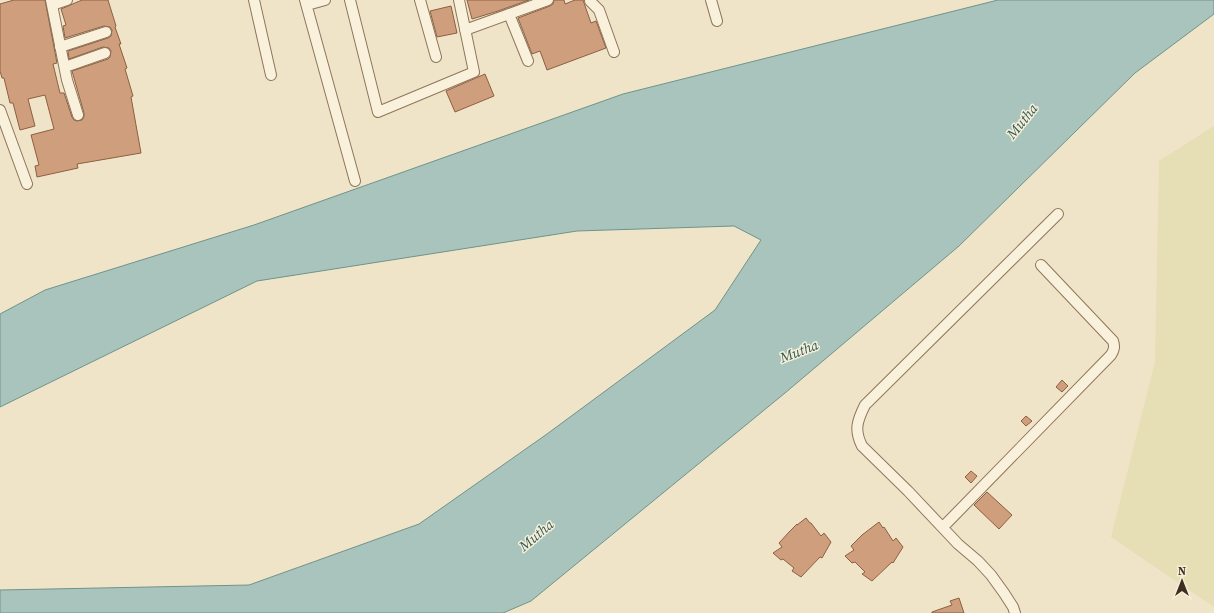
<svg xmlns="http://www.w3.org/2000/svg" width="1214" height="613" viewBox="0 0 1214 613" font-family="'Source Serif 4',serif">
  <style>
    .farmland { fill: #e6deb5 }
    .water { fill: #a9c4bc; stroke: #6f938a }
    .building { fill: #cf9f7d; stroke: #8d5f41 }
    .lines { fill: none; stroke-linecap: round; stroke-linejoin: round }
    .minor-casing { stroke: #8d765c; stroke-width: 12 }
    .minor { stroke: #faf1dc; stroke-width: 10 }
    .labels { text-anchor: middle; dominant-baseline: central; stroke-width: 3; stroke-linejoin: round; paint-order: stroke }
    .water-label { font-size: 14px; font-style: italic; fill: #2f5d5a; stroke: #f7eed8 }
  </style>
  <rect width="100%" height="100%" fill="#f0e4c8"/>
  <!-- farmland -->
  <path class="farmland" d="M1214 126V607L1111 537 1155 362 1159 161Z"/>
  <!-- water -->
  <path class="water" d="M998 0H1214V14L1135 73 959 246 785 393 531 601 503 613H0V590L249 585 419 524 547 434 715 310 761 240 734 226 577 231 257 281 0 407V314L45 290 254 225 623 94Z"/>
  <!-- building -->
  <path class="building" d="M14 0H45L57 63 53 64 60 93H64L72 117 74 120 77 121 82 120 84 117V113L72 71 108 59 110 57 111 51 109 48 103 47 69 59 68 51 108 38 111 36 112 30 110 27 104 26 65 38 63 26 66 25 61 9 82 0H108L116 26 115 27 121 44H119L127 68 125 69 133 96 131 97 141 153 77 164 78 168 37 177 35 166 39 165 31 135 54 129 45 95 28 99 35 126 20 130 13 103H10L4 78H2L0 71V4Z
    M467 0H529L498 11 472 19Z
    M554 0H564L565 4 575 0H583L591 23 596 21 606 48 547 70 540 51 532 54 518 18 550 6 553 4Z
    M451 6 457 33 437 37 430 11Z
    M485 74 494 96 455 112 446 91Z
    M1062 380 1068 386 1062 392 1056 387Z
    M1026 416 1032 421 1026 426 1021 421Z
    M971 471 977 476 971 483 965 477Z
    M987 492 1012 515 999 529 974 505Z
    M806 518 810 523H811L821 536 824 533 831 542 822 558 820 557 801 577 792 571 794 568 783 559 781 560 773 553 782 547 779 543 790 531 797 524V525Z
    M879 522 883 528 884 527 893 541 896 538 903 547 893 563 892 562 872 581 862 574 865 572 855 562 852 563 845 556 854 550 851 546 862 535Z
    M959 598 964 613H932V612L952 605 950 601Z"/>
  <g class="lines">
    <!-- minor casing -->
    <g class="minor-casing">
      <path id="minor" d="M51 0 67 80 78 115
        M254 0 271 75
        M305 0 355 181
        M350 0 378 112 474 72 459 0
        M420 0 436 57
        M590 0V1L599 10 614 52
        M711 0 717 21
        M52 5 67 0
        M307 5 325 0
        M509 14 528 61
        M465 30 548 0
        M60 47 106 32
        M65 67 105 53
        M0 110 27 184
        M943 527 1111 355C1114 350 1115 347 1113 341L1041 265
        M1015 613 1013 607 1004 593 991 575 978 561 958 544 908 491 862 446C854 430 857 421 865 405L1058 214"/>
    </g>
    <!-- minor -->
    <use href="#minor" class="minor"/>
  </g>
  <g class="labels">
    <!-- water labels -->
    <g class="water-label">
      <text transform="translate(1022 121) rotate(-51)">Mutha</text>
      <text transform="translate(799 351) rotate(-21)">Mutha</text>
      <text transform="translate(536 535) rotate(-40)">Mutha</text>
    </g>
  </g>
  <!-- north arrow -->
  <g transform="translate(1182 581)" stroke="#f7eed8" stroke-width="3" paint-order="stroke">
  <path d="M0-3L7 15L0 10L-7 15Z" fill="#3d2e20"/>
  <text y="-6" font-size="11" font-weight="bold" text-anchor="middle" fill="#3d2e20">N</text>
  </g>
</svg>
